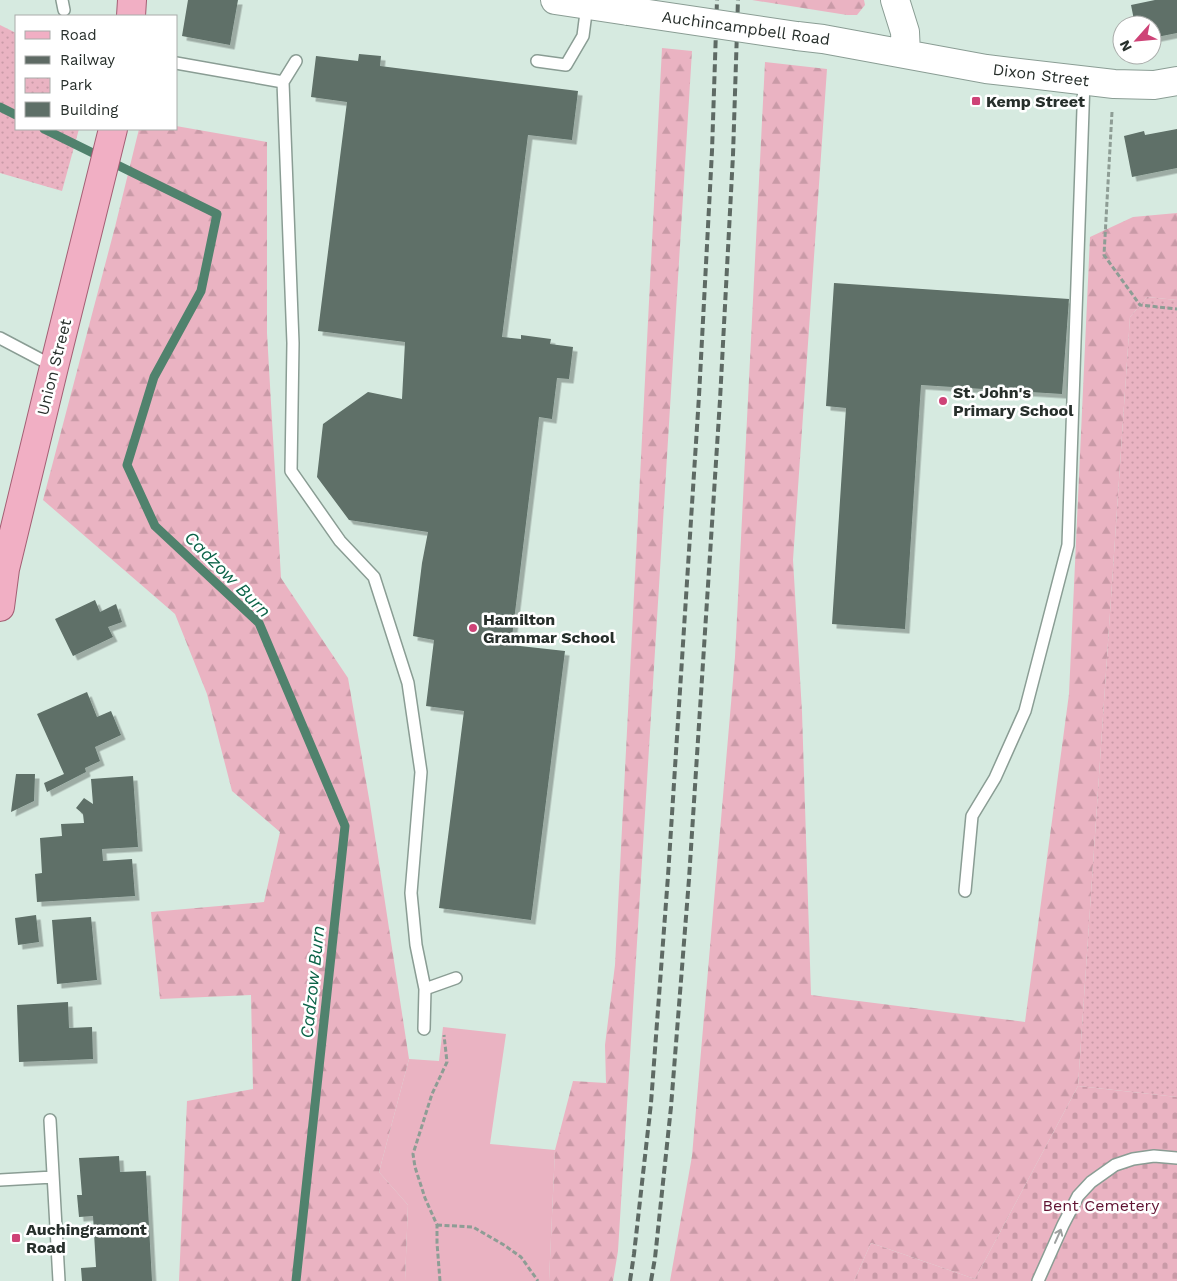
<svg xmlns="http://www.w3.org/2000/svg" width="1177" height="1281" viewBox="0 0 1177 1281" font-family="'Work Sans',sans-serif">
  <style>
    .grass { fill: #eab3c2 }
    .forest { fill: url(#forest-firs) }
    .cemetery { fill: url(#cemetery-stones) }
    .park { fill: url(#park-dots) }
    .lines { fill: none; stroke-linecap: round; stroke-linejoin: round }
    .stream { stroke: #50826d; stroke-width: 9 }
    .building { fill: #5e6f67; filter: url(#shadow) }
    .service-casing { stroke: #8a9d94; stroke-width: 14 }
    .tertiary-casing { stroke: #8a9d94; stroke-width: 30 }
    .primary-casing { stroke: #a45f74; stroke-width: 30 }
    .path { stroke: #8e9d95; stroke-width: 3; stroke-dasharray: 5 2.5; stroke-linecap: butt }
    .service { stroke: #fff; stroke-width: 11 }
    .tertiary { stroke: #fff; stroke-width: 28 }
    .primary { stroke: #f1afc4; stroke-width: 28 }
    .rail { stroke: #5e6a64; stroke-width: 4; stroke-dasharray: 8 4; stroke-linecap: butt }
    .tertiary-bridge-casing { stroke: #8a9d94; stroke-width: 30; stroke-linecap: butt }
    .tertiary-bridge { stroke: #fff; stroke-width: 28 }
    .oneway { stroke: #9ea1a0 }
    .poi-dot { fill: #ce4377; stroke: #fff; stroke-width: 2 }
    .labels { text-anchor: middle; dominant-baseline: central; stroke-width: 5; stroke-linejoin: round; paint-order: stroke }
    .street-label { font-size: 16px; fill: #272f2b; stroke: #fff }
    .poi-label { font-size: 16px; font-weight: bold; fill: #272f2b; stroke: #fff; text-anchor: start }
    .park-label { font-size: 16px; fill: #601332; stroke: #fff }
    .water-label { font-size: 18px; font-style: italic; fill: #0b6348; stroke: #fff }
  </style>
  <defs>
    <pattern id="forest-firs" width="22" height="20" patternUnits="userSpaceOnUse" patternTransform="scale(1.25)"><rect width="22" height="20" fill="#eab3c2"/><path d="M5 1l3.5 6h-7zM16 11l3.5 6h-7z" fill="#c99aa7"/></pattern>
    <pattern id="cemetery-stones" width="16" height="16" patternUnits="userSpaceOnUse" patternTransform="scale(1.25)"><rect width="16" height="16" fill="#eab3c2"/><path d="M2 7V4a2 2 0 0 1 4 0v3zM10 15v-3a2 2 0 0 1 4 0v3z" fill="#c99aa7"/></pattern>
    <pattern id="park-dots" width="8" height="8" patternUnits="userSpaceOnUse" patternTransform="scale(1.25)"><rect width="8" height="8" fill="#eab3c2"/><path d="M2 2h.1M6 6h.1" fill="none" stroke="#c99aa7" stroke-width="1.8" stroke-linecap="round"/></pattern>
    <filter id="shadow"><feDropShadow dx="4.5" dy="4.5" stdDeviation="0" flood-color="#0004"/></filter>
  </defs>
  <rect width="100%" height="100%" fill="#d6eae0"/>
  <!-- grass -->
  <path class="grass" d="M443 1027 506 1034 490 1144 555 1150 549 1281H405L408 1205 379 1172 409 1059 439 1061Z"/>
  <!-- forest -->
  <path class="forest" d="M752 0H864L865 5 857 15H847Z
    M662 48 692 51 618 1251 613 1281H549L555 1150 573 1081 606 1083 605 1045 615 965Z
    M765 62 827 69 793 560 802 712 811 995 1025 1022 1069 694 1090 237 1133 217 1177 213V300L1147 297 1130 317 1078 1086 975 1279 871 1243 854 1281H670L692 1156 735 657Z
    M176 126 267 142V333L281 578 348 678 370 804 409 1059 379 1172 408 1205 405 1281H179L187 1101 253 1089 251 995 160 999 151 912 264 902 280 832 232 791 207 694 175 614 43 500 115 227 139 129H176Z"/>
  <!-- cemetery -->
  <path class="cemetery" d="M1078 1086 1177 1097V1281H854L871 1243 975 1279Z"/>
  <!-- park -->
  <path class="park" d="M0 25 16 33V129H79L62 191 0 173Z
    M1147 297 1177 300V1097L1078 1086 1130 317Z"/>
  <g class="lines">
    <!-- stream -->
    <path class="stream" d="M0 107 16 115
      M44 129 217 214 201 291 154 377 127 465 155 526 259 623 345 826 296 1281"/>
  </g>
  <!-- building -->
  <path class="building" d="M188 0H238L230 45 182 36Z
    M1155 0H1177V33L1152 38V25H1135L1131 5Z
    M359 54 381 56 380 66 578 91 572 140 528 135 502 337 521 339V335L551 339 550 344 573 347 569 379 557 378 552 419 539 417 511 645 565 651 531 920 439 908 464 711 426 706 434 640 413 636 422 563 428 532 349 520 317 477 323 424 368 392 402 399 405 342 318 331 347 102 311 97 316 56 358 61Z
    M1177 129V168L1132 177 1124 136 1144 131 1145 135Z
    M834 283 1069 299 1062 394 921 385 905 629 832 624 846 408 826 406Z
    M95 600 100 612 116 604 122 622 108 627 113 637 73 656 55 619Z
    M87 692 97 717 111 711 121 735 95 747 100 761 85 768 86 772 47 792 44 783 64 774 37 714Z
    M16 774H35L34 801 11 812Z
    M133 776 138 847 102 849 103 861 132 859 135 896 37 902 35 874 42 873 40 838 62 836 61 824 84 823 83 814 76 808 84 798 93 804 91 779Z
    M36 915 39 942 18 945 15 918Z
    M91 917 97 980 57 984 52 920Z
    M68 1002 69 1028 92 1027 93 1059 19 1062 17 1005Z
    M119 1156 120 1172 146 1171 152 1281H82L81 1268 96 1267 93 1216 79 1217 77 1195H82L79 1158Z"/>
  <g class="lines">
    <!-- service casing -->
    <g class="service-casing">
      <path id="service" d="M62 0 64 10
        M537 61 566 65 583 36 587 5
        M176 63 283 82 296 61
        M283 82 293 343 291 471 340 541 374 577 408 683 421 772 411 893 416 945 425 989 424 1029
        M0 338 53 366
        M965 891 972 816 995 778 1025 711 1068 545 1084 80
        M425 989 456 978
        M50 1120 59 1281
        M0 1180 53 1177
        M1038 1281 1063 1225 1078 1196 1091 1182 1115 1165 1133 1159 1154 1156 1177 1158"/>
    </g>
    <!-- tertiary casing -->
    <g class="tertiary-casing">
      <path id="tertiary" d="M555 0 628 11
        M895 0 905 32 906 54
        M797 36 823 39 986 69 1114 84 1154 85 1177 81"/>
    </g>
    <!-- primary casing -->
    <g class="primary-casing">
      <path id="primary" d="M131 16 132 0
        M0 607 5 569 54 367 113 129"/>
    </g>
    <!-- path -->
    <path class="path" d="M1112 112 1104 255 1140 305 1177 309
      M437 1225 473 1227 504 1245 521 1257 538 1281
      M440 1281 437 1243V1225L425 1198 415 1167 413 1154 432 1094 447 1062 444 1035"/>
    <!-- service -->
    <use href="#service" class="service"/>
    <!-- tertiary -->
    <use href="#tertiary" class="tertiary"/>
    <!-- primary -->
    <use href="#primary" class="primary"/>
    <!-- rail -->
    <path class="rail" d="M630 1281 634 1254 651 1103 668 876 699 396 712 151 717 0
      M651 1281 655 1258 671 1107 689 879 720 400 733 155 738 0"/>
    <!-- tertiary-bridge casing -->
    <g class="tertiary-bridge-casing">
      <path id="tertiary-bridge" d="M628 11 797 36"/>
    </g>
    <!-- tertiary-bridge -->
    <use href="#tertiary-bridge" class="tertiary-bridge"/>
  </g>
  <!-- one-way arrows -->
  <defs><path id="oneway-shaft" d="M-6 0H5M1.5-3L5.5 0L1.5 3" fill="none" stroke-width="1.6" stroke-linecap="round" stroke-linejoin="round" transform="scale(1.25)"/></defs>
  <use class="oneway" href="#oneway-shaft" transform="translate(1058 1236) rotate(-66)"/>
  <!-- markers -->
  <g class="poi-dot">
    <rect x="971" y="96" width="10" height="10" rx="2.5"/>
    <circle cx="943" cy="401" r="5"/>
    <circle cx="473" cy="628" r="5"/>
    <rect x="11" y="1233" width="10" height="10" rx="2.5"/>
  </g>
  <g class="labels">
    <!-- street labels -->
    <g class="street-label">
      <text transform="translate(746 28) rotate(8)">Auchincampbell Road</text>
      <text transform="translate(1041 75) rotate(7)">Dixon Street</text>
      <text transform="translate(54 367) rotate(-76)">Union Street</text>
    </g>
    <!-- poi labels -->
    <g class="poi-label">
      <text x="986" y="101">Kemp Street</text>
      <text x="953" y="392">St. John's<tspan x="953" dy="18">Primary School</tspan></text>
      <text x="483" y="619">Hamilton<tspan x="483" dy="18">Grammar School</tspan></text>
      <text x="26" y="1229">Auchingramont<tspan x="26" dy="18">Road</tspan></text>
    </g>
    <!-- park labels -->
    <g class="park-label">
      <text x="1101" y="1205">Bent Cemetery</text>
    </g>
    <!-- water labels -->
    <g class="water-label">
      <text transform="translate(228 574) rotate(45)">Cadzow Burn</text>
      <text transform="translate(312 982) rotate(-84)">Cadzow Burn</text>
    </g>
  </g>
  <!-- legend -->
  <rect x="15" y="15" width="162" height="115" fill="#ffffff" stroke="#a9acaa"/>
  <rect x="25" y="31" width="25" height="8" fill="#f1afc4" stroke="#a9acaa"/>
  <text x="60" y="40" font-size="15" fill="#272f2b">Road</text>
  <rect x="25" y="56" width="25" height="8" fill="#5e6a64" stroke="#a9acaa"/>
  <text x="60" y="65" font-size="15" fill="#272f2b">Railway</text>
  <rect x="25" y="78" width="25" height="15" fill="url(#park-dots)" stroke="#a9acaa"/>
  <text x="60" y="90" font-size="15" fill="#272f2b">Park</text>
  <rect x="25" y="102" width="25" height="15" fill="#5e6f67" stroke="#a9acaa"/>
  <text x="60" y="115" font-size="15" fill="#272f2b">Building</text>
  <!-- north arrow -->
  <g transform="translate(1137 40) rotate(243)"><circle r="24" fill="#ffffff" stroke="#a9acaa"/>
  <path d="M0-4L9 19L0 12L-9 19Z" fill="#ce4377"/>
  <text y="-8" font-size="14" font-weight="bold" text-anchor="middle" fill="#272f2b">N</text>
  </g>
</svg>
